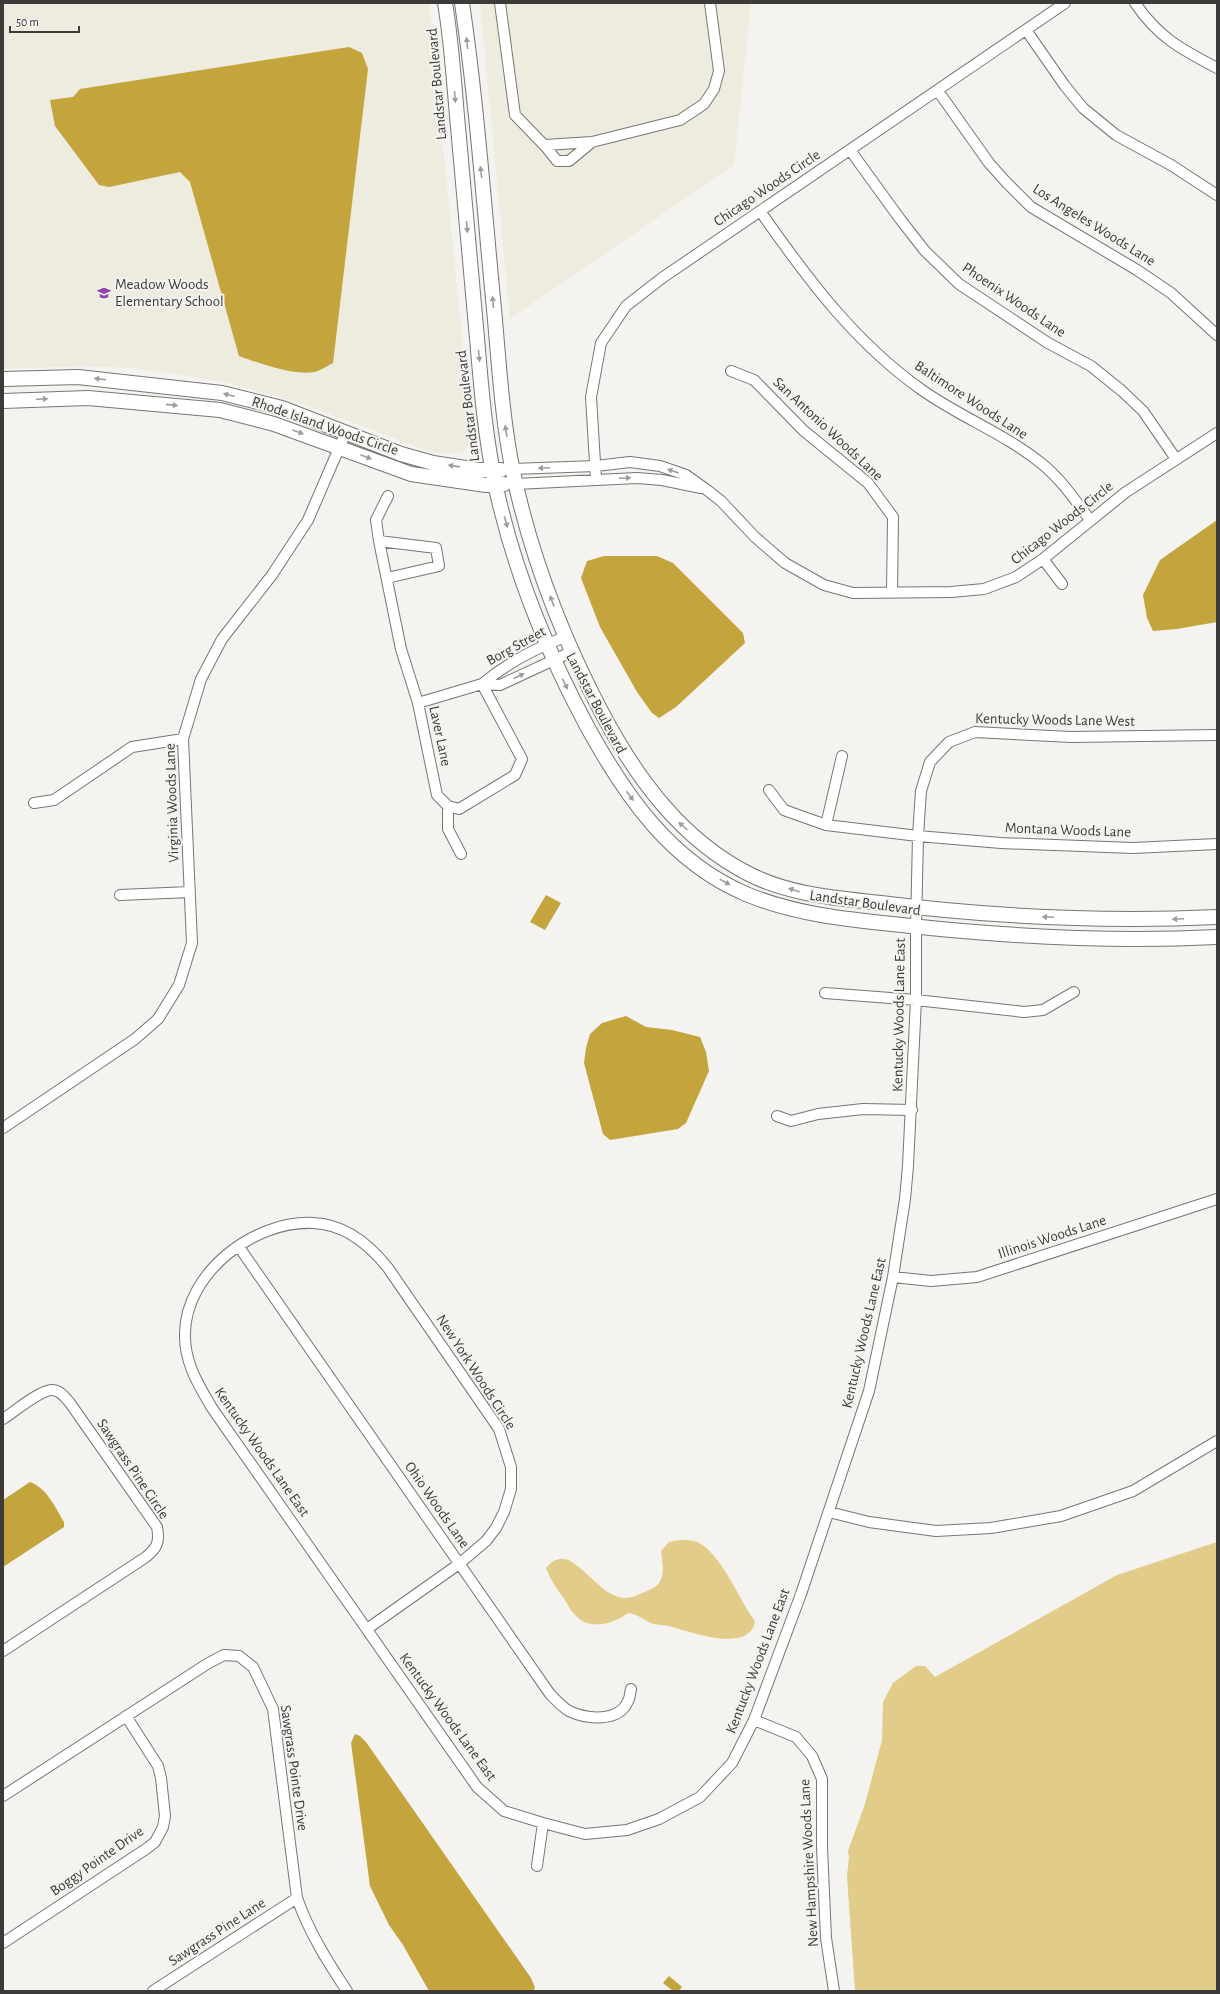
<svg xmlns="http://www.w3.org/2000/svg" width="1220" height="1994" viewBox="0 0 1220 1994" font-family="'Alegreya Sans',sans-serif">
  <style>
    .built { fill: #eeebdf }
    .green { fill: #e1cc8a }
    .water { fill: #c4a43d }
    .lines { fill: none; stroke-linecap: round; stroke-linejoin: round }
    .street-casing { stroke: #777672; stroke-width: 12 }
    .secondary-casing { stroke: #777672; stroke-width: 16 }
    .street { stroke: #fff; stroke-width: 10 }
    .secondary { stroke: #fff; stroke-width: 14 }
    .oneway { fill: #9e9d9c }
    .labels { text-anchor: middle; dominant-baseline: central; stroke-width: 4; stroke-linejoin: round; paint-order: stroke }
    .street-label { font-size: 15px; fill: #3c3b3a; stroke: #f4f3ef }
    .poi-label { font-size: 15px; fill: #3c3b3a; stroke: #f4f3ef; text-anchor: start }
  </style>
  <rect width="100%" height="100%" fill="#f4f3ef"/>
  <!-- built -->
  <path class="built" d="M3 3H429L472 439 465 451 451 454 431 452 300 403 225 382 134 368 80 366 3 369Z
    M480 3H751L734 165 510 319Z"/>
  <!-- green -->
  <path class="green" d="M680 1540C687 1540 695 1540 701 1544 724 1559 739 1600 755 1621 750 1654 691 1632 672 1627 666 1625 659 1625 654 1624 644 1621 639 1614 628 1613 614 1624 589 1631 575 1615 570 1610 567 1603 563 1597 556 1588 550 1579 546 1568 553 1560 560 1556 570 1561 587 1570 606 1599 626 1598 633 1598 642 1593 649 1590 667 1583 663 1567 661 1551L669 1542Z
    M1217 1542V1991H855L847 1877 849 1857 848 1851 865 1804 882 1740 883 1702 893 1683 916 1666H925L935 1677 1117 1575Z"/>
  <!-- water -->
  <path class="water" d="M349 47 362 53 368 69 333 363C327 366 320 371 314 372 294 376 258 363 239 356L190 182 180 172 109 187 99 185 55 126 50 100 73 97 80 89Z
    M1217 520V622L1177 629 1153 631 1147 618 1143 595 1160 560Z
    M604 556H657L673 563 743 633 745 643 676 707 659 718 652 713 637 692 600 627 581 578 587 561Z
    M546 895 561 903 545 930 530 922Z
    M626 1016 646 1027 672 1030 700 1037 706 1052 709 1071 686 1123 678 1129 610 1140 603 1134 584 1063 586 1048 590 1034 602 1023Z
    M30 1482C47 1488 55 1507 64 1522V1527L3 1567V1500Z
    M355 1734 360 1736 366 1742 531 1978 535 1988 533 1991H429L403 1945 389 1925 370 1886 351 1743Z
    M669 1976 682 1987 679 1991H673L663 1983Z"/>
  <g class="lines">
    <!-- street casing -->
    <g class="street-casing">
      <path id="street" d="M500 3 515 115 546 147 557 161H569L592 142 680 120 704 104 714 89 719 71 710 3
        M1135 3C1159 38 1181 49 1217 68
        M1026 30 1065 86 1083 108 1116 135 1171 165 1217 195
        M938 91 989 163 1006 182 1031 207 1137 270 1171 293 1217 335
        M545 145 592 142
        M850 150 900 219 925 251 959 284 1048 343 1091 366 1122 391 1143 411 1176 459
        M760 211C807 278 854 342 922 390 960 417 1005 434 1041 463 1061 479 1075 500 1090 520
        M731 371 754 380 804 431 868 483 893 517 892 592
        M512 469 596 466 630 462 660 466 686 475 707 490 721 501 755 537 785 563 824 585 853 593 951 592 984 589 1016 577 1043 559 1126 492 1217 433
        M596 479 591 397 601 343 626 306 662 278 1065 3
        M516 484 637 478 662 480 701 488
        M388 496 376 520 379 541 401 649 418 703 437 795 448 806 459 809 515 775 522 759 482 684
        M379 541 436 548 439 566 387 578
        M1043 559 1062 584
        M482 684C506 664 536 648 565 637
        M418 703 482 684 500 685 571 652
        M769 790 784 810 826 825 918 836 1001 843 1133 848 1217 844
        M34 803 54 800 132 747 183 739
        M448 806V829L461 854
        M826 825 842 756
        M120 895 190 892
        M825 993 916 1000 1024 1012 1043 1010 1074 992
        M777 1116 791 1121 818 1114 863 1109 912 1110
        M3 1128 135 1039 158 1019 179 985 192 943 183 739 201 679 222 639 272 575 308 520 346 432
        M239 1247 550 1694C556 1700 562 1707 569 1711 586 1719 619 1723 628 1701 630 1698 630 1693 631 1689
        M893 1277 931 1281 977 1277 1217 1199
        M3 1419C14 1412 40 1390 52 1390 60 1390 65 1397 70 1403L157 1527C160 1542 157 1548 146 1557L3 1651
        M829 1512 869 1522 936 1531 991 1528 1061 1516 1133 1491 1217 1441
        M367 1629 459 1564 486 1541 496 1528 504 1512 511 1489V1467L499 1429 388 1268C369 1244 345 1224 313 1223 255 1220 186 1272 185 1333 184 1362 198 1384 212 1408L477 1787 504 1811 543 1823 585 1834 627 1830 659 1819 700 1797 732 1763 754 1720 801 1594 869 1391 893 1277 905 1199 908 1166 916 1000V927L918 836 921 791 930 762 949 742 975 732 1071 737 1217 735
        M754 1720 796 1737 812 1756 822 1779V1847L826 1938 834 1991
        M3 1796 207 1664 224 1655 239 1656 253 1667 273 1709 297 1898C309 1932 327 1961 347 1991
        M537 1866 543 1823
        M3 1943 146 1849 155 1842 163 1827 165 1816 161 1778 158 1766 126 1716
        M153 1991 297 1898"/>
    </g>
    <!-- secondary casing -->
    <g class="secondary-casing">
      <path id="secondary" d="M445 3C452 44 454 85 458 127 464 197 471 267 477 338 481 386 485 435 495 483 513 568 547 652 588 728 626 797 671 862 746 894 799 916 855 920 911 926 1013 937 1115 942 1217 937
        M462 3C477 104 484 207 494 309 499 363 502 419 513 472 531 557 562 637 602 713 637 779 682 840 749 874 790 895 837 898 881 903 993 917 1105 922 1217 917
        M3 379 78 377 222 393 282 408 401 454 433 463 479 470H501
        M3 401 88 398 220 410 274 424 411 474 486 485 504 484"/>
    </g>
    <!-- street -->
    <use href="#street" class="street"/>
    <!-- secondary -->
    <use href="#secondary" class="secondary"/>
  </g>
  <!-- one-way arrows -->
  <defs><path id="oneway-solid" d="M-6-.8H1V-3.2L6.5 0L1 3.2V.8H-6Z"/></defs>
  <g class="oneway">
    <use href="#oneway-solid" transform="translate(467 43) rotate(-96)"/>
    <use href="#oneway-solid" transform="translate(455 97) rotate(85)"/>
    <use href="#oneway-solid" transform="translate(481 172) rotate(-96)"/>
    <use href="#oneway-solid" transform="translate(467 227) rotate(85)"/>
    <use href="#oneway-solid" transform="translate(493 302) rotate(-95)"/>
    <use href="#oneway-solid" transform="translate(479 356) rotate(85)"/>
    <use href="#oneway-solid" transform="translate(100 379) rotate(-173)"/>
    <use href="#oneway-solid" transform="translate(229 395) rotate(-165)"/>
    <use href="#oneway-solid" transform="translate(42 399) rotate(-2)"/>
    <use href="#oneway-solid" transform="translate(172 405) rotate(6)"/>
    <use href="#oneway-solid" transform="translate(506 431) rotate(-99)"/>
    <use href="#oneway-solid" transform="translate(298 432) rotate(20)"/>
    <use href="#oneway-solid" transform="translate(366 457) rotate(21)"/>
    <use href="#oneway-solid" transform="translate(454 466) rotate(-172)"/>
    <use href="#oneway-solid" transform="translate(544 468) rotate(178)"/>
    <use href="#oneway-solid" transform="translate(673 471) rotate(-161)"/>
    <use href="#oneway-solid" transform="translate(625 478) rotate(-2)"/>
    <use href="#oneway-solid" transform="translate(506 522) rotate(74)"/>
    <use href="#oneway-solid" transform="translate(552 601) rotate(-110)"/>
    <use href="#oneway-solid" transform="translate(519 676) rotate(-25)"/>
    <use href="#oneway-solid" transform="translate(565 684) rotate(64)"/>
    <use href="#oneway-solid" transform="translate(630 796) rotate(53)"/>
    <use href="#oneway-solid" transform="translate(683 826) rotate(-138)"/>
    <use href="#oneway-solid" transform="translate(725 882) rotate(29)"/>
    <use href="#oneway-solid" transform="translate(794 890) rotate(-161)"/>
    <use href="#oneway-solid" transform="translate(1048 917) rotate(-177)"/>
    <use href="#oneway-solid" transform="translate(1178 919) rotate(177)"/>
  </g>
  <!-- icons -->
  <defs>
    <g id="school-bare" transform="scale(1.08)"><path d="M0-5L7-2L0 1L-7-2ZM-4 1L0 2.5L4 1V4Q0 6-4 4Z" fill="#9543b2" stroke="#f4f3ef" stroke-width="2.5" paint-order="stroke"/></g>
  </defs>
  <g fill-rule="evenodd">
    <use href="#school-bare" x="104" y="293"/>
  </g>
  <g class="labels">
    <!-- street labels -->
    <g class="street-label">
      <text transform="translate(437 84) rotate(-95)">Landstar Boulevard</text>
      <text transform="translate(767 188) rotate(-34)">Chicago Woods Circle</text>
      <text transform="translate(1094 225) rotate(32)">Los Angeles Woods Lane</text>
      <text transform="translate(1014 300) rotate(34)">Phoenix Woods Lane</text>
      <text transform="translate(971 400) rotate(33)">Baltimore Woods Lane</text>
      <text transform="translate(468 406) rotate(-97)">Landstar Boulevard</text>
      <text transform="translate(325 426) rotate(19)">Rhode Island Woods Circle</text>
      <text transform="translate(828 429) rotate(43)">San Antonio Woods Lane</text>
      <text transform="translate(1062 523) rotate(-38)">Chicago Woods Circle</text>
      <text transform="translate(516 646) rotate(-29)">Borg Street</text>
      <text transform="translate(596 703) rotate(62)">Landstar Boulevard</text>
      <text transform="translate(1055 720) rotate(1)">Kentucky Woods Lane West</text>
      <text transform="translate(440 736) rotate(78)">Laver Lane</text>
      <text transform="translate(172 803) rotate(-92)">Virginia Woods Lane</text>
      <text transform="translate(1068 830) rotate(2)">Montana Woods Lane</text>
      <text transform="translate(865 903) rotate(8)">Landstar Boulevard</text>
      <text transform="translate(899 1015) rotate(-89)">Kentucky Woods Lane East</text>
      <text transform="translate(1052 1237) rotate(-18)">Illinois Woods Lane</text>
      <text transform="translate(864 1333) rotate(-77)">Kentucky Woods Lane East</text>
      <text transform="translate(476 1372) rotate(57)">New York Woods Circle</text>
      <text transform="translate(262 1452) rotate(55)">Kentucky Woods Lane East</text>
      <text transform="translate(133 1469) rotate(56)">Sawgrass Pine Circle</text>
      <text transform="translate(437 1505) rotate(55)">Ohio Woods Lane</text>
      <text transform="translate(758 1661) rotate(-69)">Kentucky Woods Lane East</text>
      <text transform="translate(448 1717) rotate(54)">Kentucky Woods Lane East</text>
      <text transform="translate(294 1768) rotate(82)">Sawgrass Pointe Drive</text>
      <text transform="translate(97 1861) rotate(-35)">Boggy Pointe Drive</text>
      <text transform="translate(809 1863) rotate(-93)">New Hampshire Woods Lane</text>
      <text transform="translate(217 1932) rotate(-33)">Sawgrass Pine Lane</text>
    </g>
    <!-- poi labels -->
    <g class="poi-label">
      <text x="115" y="284">Meadow Woods<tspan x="115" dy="17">Elementary School</tspan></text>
    </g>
  </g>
  <!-- border -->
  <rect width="1220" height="1994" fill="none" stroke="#3c3b3a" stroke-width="8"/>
  <!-- scale -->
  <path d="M10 26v6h69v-6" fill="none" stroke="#3c3b3a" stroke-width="2"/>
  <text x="16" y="26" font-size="12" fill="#3c3b3a" stroke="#f4f3ef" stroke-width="3" paint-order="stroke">50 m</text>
</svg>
